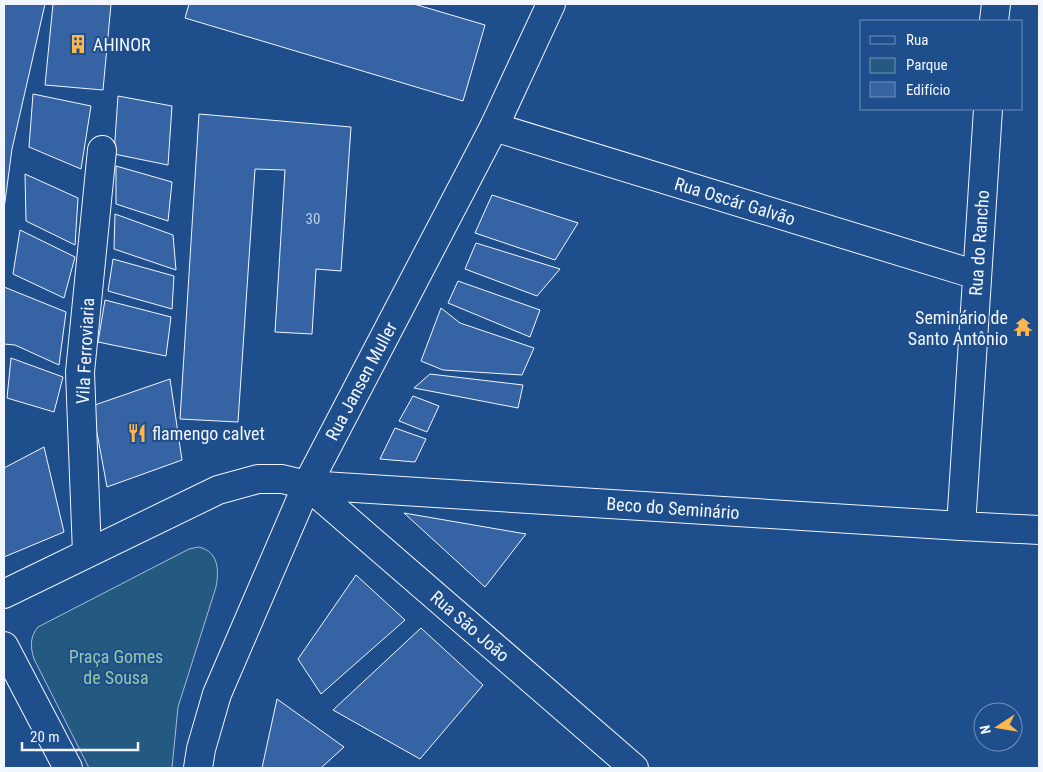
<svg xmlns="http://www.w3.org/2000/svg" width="1043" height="772" viewBox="0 0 1043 772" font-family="'Roboto Condensed',sans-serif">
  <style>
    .green { fill: #245a82; stroke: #a8bbd7 }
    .building { fill: #3563a3; stroke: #f2f6ff }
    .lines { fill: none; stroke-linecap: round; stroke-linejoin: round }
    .minor-casing { stroke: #f2f6ff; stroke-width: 30 }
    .tertiary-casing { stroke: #f2f6ff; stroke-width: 30 }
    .primary-casing { stroke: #f2f6ff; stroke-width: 30 }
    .minor { stroke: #1f4e8c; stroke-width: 28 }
    .tertiary { stroke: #1f4e8c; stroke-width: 28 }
    .primary { stroke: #1f4e8c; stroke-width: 28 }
    .labels { text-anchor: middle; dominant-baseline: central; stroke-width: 4; stroke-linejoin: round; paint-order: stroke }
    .number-label { font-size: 15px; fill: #c3d1e8 }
    .poi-label { font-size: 18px; fill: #f2f6ff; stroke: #1f4e8c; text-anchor: start }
    .street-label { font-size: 18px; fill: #f2f6ff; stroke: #1f4e8c }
    .park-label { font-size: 18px; fill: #97c8a6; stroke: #1f4e8c }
  </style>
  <rect width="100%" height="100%" fill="#1f4e8c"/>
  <!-- green -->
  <path class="green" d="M199 547C219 552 219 570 216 587L178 707 172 768H89L34 659C30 646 30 637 38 627L189 549Z"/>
  <!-- building -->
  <path class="building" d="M4 4H45L12 149 4 209Z
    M53 4H111L103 90 45 85Z
    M189 4H414L485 25 463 101 185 18Z
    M33 94 91 106 81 169 29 147Z
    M118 96 172 106 168 165 114 154Z
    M199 114 351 127 341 271 316 269 312 334 275 332 285 170 255 169 238 422 180 419Z
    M116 166 172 182 168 221 116 204Z
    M25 174 78 198 75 245 26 221Z
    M492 195 578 223 555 260 475 233Z
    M115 214 173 235 176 270 114 249Z
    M20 230 75 257 64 298 13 274Z
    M476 243 560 269 537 296 465 269Z
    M113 259 174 276 172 309 108 291Z
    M458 281 540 310 530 337 448 303Z
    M4 287 66 312 59 365 15 345 4 344Z
    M105 300 171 317 166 356 98 342Z
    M441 308 460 323 534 348 522 375 443 370 421 361Z
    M11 358 63 377 54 412 7 398Z
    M430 374 523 385 518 408 414 388Z
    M170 379 182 460 107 487 92 406Z
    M413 396 439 406 427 432 399 421Z
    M395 428 426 439 415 462 380 459Z
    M44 447 64 532 4 557V468Z
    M404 513 526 534 485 587Z
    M356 575 405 620 321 694 298 659Z
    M421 628 483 685 420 759 333 710Z
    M277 699 344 747 321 768H262Z"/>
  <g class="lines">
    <!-- minor casing -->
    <g class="minor-casing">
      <path id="minor" d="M994 21 996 4
        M494 127 977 275
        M307 485 961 526 1039 530
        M961 526 988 109
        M87 553 80 372 102 150"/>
    </g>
    <!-- tertiary casing -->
    <g class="tertiary-casing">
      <path id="tertiary" d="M4 594 218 490 258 479H282L307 485 634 768
        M198 768 201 749 217 694 307 485 494 127 551 4"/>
    </g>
    <!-- primary casing -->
    <g class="primary-casing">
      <path id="primary" d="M4 646 68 768"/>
    </g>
    <!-- minor -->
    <use href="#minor" class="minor"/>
    <!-- tertiary -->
    <use href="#tertiary" class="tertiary"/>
    <!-- primary -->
    <use href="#primary" class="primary"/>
  </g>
  <!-- icons -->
  <defs>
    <g id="building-bare" transform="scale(1.5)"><path d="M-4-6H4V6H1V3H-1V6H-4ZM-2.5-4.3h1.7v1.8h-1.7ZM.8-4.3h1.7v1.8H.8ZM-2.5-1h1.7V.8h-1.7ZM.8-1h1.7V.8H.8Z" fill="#ffb74d" stroke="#1f4e8c" stroke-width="2.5" paint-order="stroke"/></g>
    <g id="temple-bare" transform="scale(1.5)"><path d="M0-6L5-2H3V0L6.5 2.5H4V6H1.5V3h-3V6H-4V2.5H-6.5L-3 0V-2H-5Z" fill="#ffb74d" stroke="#1f4e8c" stroke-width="2.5" paint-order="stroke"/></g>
    <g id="restaurant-bare" transform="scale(1.5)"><path d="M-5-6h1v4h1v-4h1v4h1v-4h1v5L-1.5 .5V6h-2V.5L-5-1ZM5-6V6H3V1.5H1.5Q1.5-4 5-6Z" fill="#ffb74d" stroke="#1f4e8c" stroke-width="2.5" paint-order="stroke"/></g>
  </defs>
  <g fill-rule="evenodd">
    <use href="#building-bare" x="78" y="44"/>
    <use href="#temple-bare" x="1023" y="327"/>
    <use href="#restaurant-bare" x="137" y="433"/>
  </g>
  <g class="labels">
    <!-- number labels -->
    <g class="number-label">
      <text x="313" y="219">30</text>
    </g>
    <!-- poi labels -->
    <g class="poi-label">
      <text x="93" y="44">AHINOR</text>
      <text x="1008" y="317" text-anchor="end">Seminário de<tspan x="1008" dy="21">Santo Antônio</tspan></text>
      <text x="152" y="433">flamengo calvet</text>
    </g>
    <!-- street labels -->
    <g class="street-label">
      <text transform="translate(735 201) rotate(17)">Rua Oscár Galvão</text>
      <text transform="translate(979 243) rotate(-86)">Rua do Rancho</text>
      <text transform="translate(85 351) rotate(-87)">Vila Ferroviaria</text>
      <text transform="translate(361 381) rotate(-62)">Rua Jansen Muller</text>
      <text transform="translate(673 508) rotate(4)">Beco do Seminário</text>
      <text transform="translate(470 626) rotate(41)">Rua São João</text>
    </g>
    <!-- park labels -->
    <g class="park-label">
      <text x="116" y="656">Praça Gomes<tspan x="116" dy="21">de Sousa</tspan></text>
    </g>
  </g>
  <!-- border -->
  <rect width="1043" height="772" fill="none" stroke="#f2f6ff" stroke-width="10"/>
  <!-- legend -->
  <rect x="860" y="20" width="162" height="90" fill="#1f4e8c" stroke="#7391ba"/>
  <rect x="870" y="36" width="25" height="8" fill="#1f4e8c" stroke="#7391ba"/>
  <text x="906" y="45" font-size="15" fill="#f2f6ff">Rua</text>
  <rect x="870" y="58" width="25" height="15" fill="#245a82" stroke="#7391ba"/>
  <text x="906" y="70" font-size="15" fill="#f2f6ff">Parque</text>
  <rect x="870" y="82" width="25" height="15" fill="#3563a3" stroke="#7391ba"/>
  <text x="906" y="95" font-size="15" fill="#f2f6ff">Edifício</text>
  <!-- north arrow -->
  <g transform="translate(998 727) rotate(258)"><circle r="24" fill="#1f4e8c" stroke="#7391ba"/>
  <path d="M0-4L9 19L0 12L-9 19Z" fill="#ffb74d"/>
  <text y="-8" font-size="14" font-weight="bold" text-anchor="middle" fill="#f2f6ff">N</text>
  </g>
  <!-- scale -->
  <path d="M22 742v8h116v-8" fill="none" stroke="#f2f6ff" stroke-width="2.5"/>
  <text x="30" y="742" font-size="15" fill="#f2f6ff" stroke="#1f4e8c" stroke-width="4" paint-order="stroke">20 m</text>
</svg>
